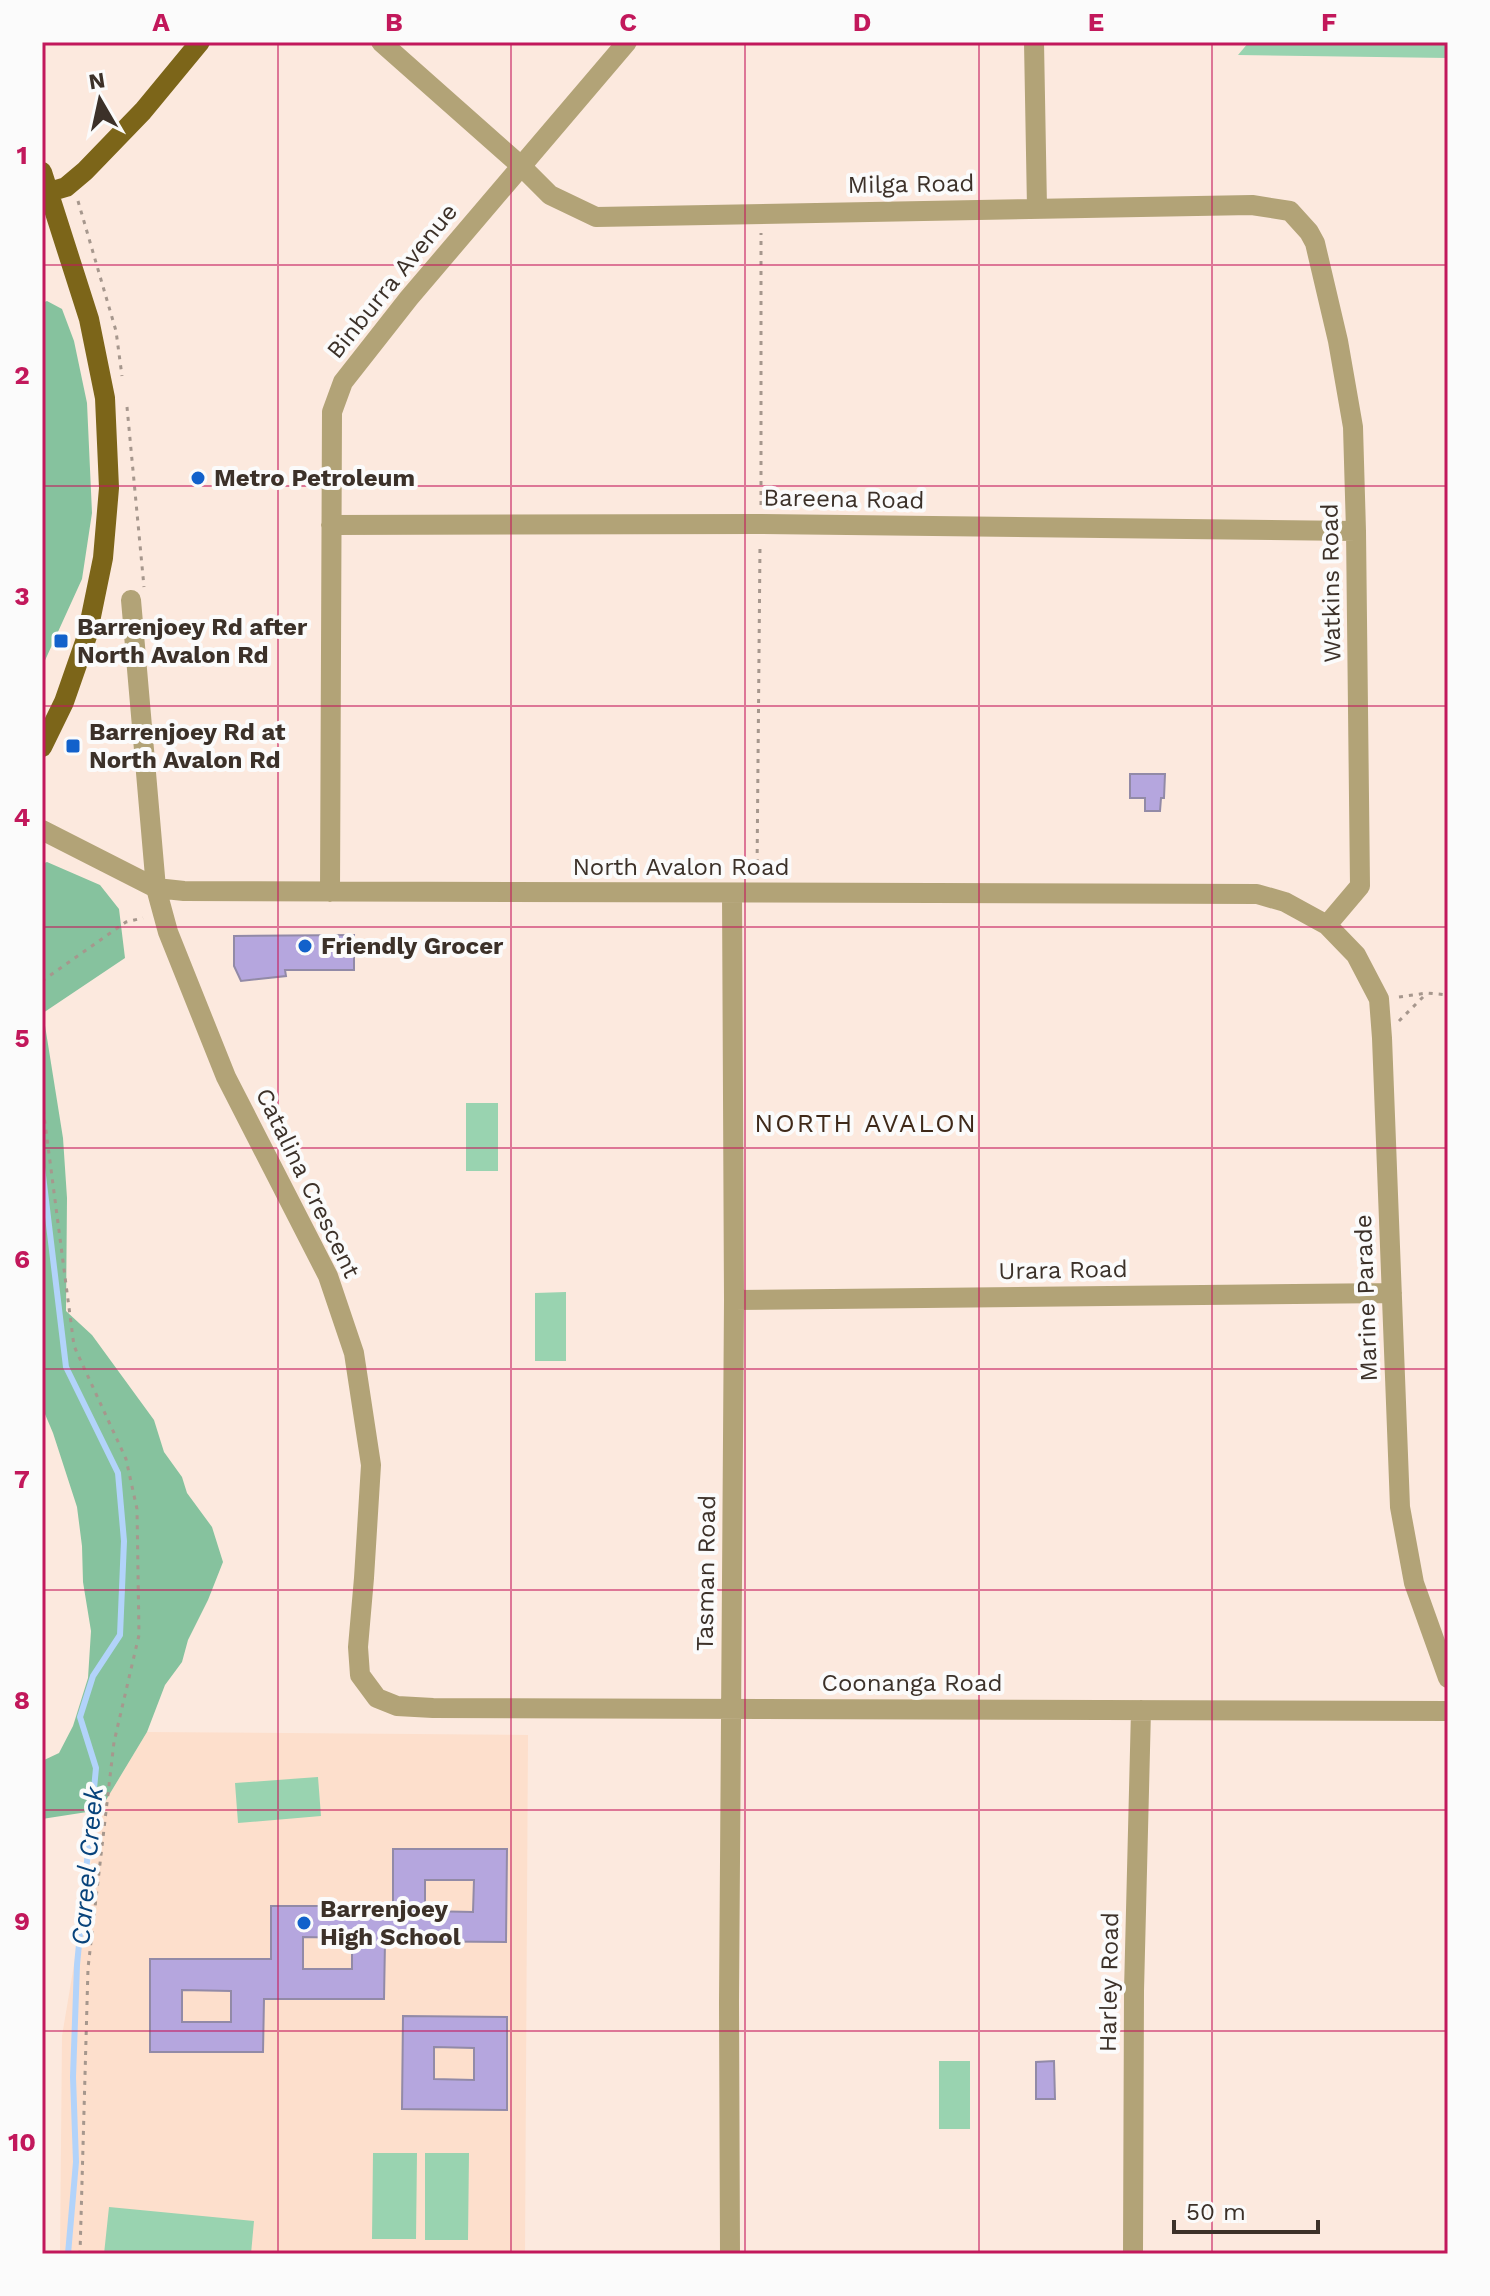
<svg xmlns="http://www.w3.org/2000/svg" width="1490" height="2296" viewBox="0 0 1490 2296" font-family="'Work Sans',sans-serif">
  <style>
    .built { fill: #fddfcc }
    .green { fill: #99d3b0 }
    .forest { fill: #86c29e }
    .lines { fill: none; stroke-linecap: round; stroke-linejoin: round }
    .stream { stroke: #b2d3fa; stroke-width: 6 }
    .building { fill: #b5a6de; stroke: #928aa7; stroke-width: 2; fill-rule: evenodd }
    .path { stroke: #a6978d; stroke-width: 3; stroke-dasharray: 4 6; stroke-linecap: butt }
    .minor { stroke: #b2a377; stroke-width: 20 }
    .major { stroke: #7c6519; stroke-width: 20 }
    .grid { fill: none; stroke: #c2185b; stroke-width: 2; stroke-opacity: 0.55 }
    .poi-dot { fill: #1261cb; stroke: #fbfbfb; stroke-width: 3 }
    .labels { text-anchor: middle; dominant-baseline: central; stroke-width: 8; stroke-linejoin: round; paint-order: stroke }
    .street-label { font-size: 24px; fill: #3c3129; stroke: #fbfbfb }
    .poi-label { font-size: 24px; font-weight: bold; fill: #3c3129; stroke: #fbfbfb; text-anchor: start }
    .neighbourhood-label { font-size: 26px; letter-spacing: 2px; fill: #3f2919; stroke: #fbfbfb }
    .water-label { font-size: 26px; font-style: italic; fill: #07437b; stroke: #fbfbfb }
    .neatline { fill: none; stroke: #c2185b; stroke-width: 3 }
    .grid-label { font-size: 26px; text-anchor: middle; font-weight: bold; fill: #c2185b }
  </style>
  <rect width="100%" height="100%" fill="#fce9de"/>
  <!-- built -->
  <path class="built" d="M147 1732 528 1735 525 2254H60L62 2036 100 1810Z"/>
  <!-- green -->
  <path class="green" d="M1249 42H1448V58L1238 55Z
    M466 1103H498V1171H466Z
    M566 1292V1361H535V1293Z
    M318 1777 321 1816 238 1823 235 1783Z
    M939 2061H970V2129H939Z
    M373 2153H417L416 2239H372Z
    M425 2153H469L468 2240H425Z
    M109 2207 254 2221 251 2254H104Z"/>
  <!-- forest -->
  <path class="forest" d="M47 301 62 309 74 341 87 403 92 513 82 579 42 667V303Z
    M47 862 100 885 119 909 125 958 43 1013 63 1138 67 1198 66 1311 92 1335 154 1420 164 1452 182 1477 187 1493 212 1527 223 1562 208 1600 188 1640 182 1662 165 1685 147 1732 100 1810 42 1819V1761L59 1753 73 1726 88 1678 91 1631 83 1582 82 1546 77 1507 53 1433 42 1407V864Z"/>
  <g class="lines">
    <!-- stream -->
    <path class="stream" d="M42 1167 66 1367 118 1473 124 1541 120 1635 93 1676 80 1717 96 1768 77 1965 73 2077 76 2162 68 2254"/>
  </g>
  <!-- building -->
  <path class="building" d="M1130 774H1165L1164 798H1161L1160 811H1145V798H1130Z
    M354 935V970H285L286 976 241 981 234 966V936Z
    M393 1849H507L506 1942 385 1941 384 1999H264L263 2052H150V1959H271V1906H393ZM425 1880H474L473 1912 425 1911ZM303 1937 352 1938V1969H303ZM182 1990 231 1991V2022H182Z
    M403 2016 507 2017V2110L402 2109ZM434 2047 474 2048V2080L434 2079Z
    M1054 2061 1055 2099H1036V2062Z"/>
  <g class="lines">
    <!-- path -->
    <path class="path" d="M78 201 116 331 122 376
      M127 407 144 587
      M761 505V233
      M757 873 760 545
      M42 981 126 922 143 918
      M1399 997 1427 993 1448 995
      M1399 1021 1425 995
      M42 1100 74 1346 126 1459 137 1509 139 1635 114 1742 88 1968 80 2254"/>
    <!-- minor -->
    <path class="minor" d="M381 42 521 166 550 195 596 217 1252 205 1290 211 1309 232 1315 243 1338 341 1353 427 1356 531 1360 886 1327 925
      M1034 42 1037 208
      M331 525 761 524 1356 531
      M131 600 156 888 168 932 226 1077 328 1276 354 1353 371 1465 364 1578 358 1647 360 1675 377 1698 397 1706 433 1708 1448 1711
      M42 830 156 888 184 891 1257 894 1285 902 1327 925 1356 955 1379 999 1382 1038 1400 1507 1414 1583 1448 1678
      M330 892 332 412 343 382 409 298 627 42
      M734 1300 1392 1293
      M730 2254 729 2002 734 1300 732 893
      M1133 2254 1134 1991 1141 1710"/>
    <!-- major -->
    <path class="major" d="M42 172 89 319 105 398 109 488 103 558 87 636 64 702 42 747
      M49 192 66 187 85 171 143 111 200 42"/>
  </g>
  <!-- grid -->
  <path class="grid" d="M278 42V2254M511 42V2254M745 42V2254M979 42V2254M1212 42V2254M42 265H1448M42 486H1448M42 706H1448M42 927H1448M42 1148H1448M42 1369H1448M42 1590H1448M42 1810H1448M42 2031H1448"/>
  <!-- markers -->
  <g class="poi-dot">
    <circle cx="198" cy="478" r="8"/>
    <rect x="53" y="633" width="16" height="16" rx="4"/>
    <rect x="65" y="738" width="16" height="16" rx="4"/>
    <circle cx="305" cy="946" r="8"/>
    <circle cx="304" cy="1923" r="8"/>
  </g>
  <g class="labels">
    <!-- street labels -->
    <g class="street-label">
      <text transform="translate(911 184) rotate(-1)">Milga Road</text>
      <text transform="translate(392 281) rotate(-51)">Binburra Avenue</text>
      <text transform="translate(844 499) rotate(1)">Bareena Road</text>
      <text transform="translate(1331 583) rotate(-91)">Watkins Road</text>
      <text x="681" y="867">North Avalon Road</text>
      <text transform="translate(308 1183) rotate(64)">Catalina Crescent</text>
      <text transform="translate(1063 1270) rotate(-1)">Urara Road</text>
      <text transform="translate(1366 1298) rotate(-92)">Marine Parade</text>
      <text transform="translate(706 1573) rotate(-89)">Tasman Road</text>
      <text x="912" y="1683">Coonanga Road</text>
      <text transform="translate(1109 1982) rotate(-89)">Harley Road</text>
    </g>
    <!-- poi labels -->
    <g class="poi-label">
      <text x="214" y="478">Metro Petroleum</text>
      <text x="77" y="627">Barrenjoey Rd after<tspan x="77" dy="28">North Avalon Rd</tspan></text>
      <text x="89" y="732">Barrenjoey Rd at<tspan x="89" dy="28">North Avalon Rd</tspan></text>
      <text x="321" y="946">Friendly Grocer</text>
      <text x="320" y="1909">Barrenjoey<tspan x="320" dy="28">High School</tspan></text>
    </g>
    <!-- neighbourhood labels -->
    <g class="neighbourhood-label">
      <text x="866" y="1123">NORTH AVALON</text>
    </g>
    <!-- water labels -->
    <g class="water-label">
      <text transform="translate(87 1866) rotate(-85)">Careel Creek</text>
    </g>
  </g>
  <!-- border -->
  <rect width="1490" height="2296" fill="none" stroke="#fbfbfb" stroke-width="88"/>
  <!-- north arrow -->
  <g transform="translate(100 100) rotate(351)" stroke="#fbfbfb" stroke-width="6" paint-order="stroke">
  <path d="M0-6L14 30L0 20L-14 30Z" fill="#3c3129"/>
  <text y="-12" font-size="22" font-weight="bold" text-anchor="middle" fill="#3c3129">N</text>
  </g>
  <!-- scale -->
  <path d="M1174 2220v12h144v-12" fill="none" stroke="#3c3129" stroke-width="4"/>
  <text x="1186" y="2220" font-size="24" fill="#3c3129" stroke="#fbfbfb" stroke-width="6" paint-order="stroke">50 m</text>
  <rect x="44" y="44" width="1402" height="2208" class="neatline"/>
  <g class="grid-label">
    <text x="161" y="31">A</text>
    <text x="394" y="31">B</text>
    <text x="628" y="31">C</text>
    <text x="862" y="31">D</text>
    <text x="1096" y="31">E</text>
    <text x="1329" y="31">F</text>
    <text x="22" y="164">1</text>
    <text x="22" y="384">2</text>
    <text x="22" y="605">3</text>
    <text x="22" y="826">4</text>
    <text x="22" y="1047">5</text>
    <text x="22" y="1268">6</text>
    <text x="22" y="1488">7</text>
    <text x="22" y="1709">8</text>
    <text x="22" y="1930">9</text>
    <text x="22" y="2151">10</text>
  </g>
</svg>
